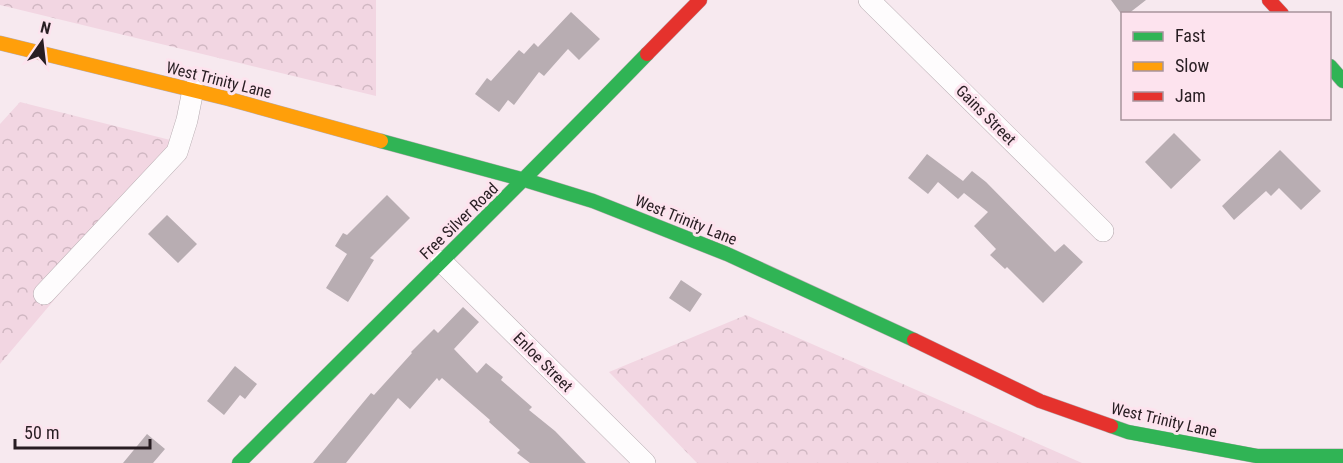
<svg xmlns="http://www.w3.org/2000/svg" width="1343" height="463" viewBox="0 0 1343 463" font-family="'Roboto Condensed',sans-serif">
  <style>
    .forest { fill: url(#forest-crowns) }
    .building { fill: #b8adb2 }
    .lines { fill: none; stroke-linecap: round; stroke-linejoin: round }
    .street-casing { stroke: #b7acb1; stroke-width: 22 }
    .fast-casing { stroke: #b7acb1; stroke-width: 15 }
    .slow-casing { stroke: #b7acb1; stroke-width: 15 }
    .jam-casing { stroke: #b7acb1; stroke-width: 15 }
    .street { stroke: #fefcfd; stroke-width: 21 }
    .fast { stroke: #30b455; stroke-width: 14 }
    .slow { stroke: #ff9f0a; stroke-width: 14 }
    .jam { stroke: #e5322d; stroke-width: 14 }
    .labels { text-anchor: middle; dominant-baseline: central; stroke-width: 6; stroke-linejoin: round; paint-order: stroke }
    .street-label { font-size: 16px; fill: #281d22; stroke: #fde3ee }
  </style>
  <defs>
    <pattern id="forest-crowns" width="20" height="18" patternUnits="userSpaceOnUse" patternTransform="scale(1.5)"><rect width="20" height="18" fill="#f2d6e2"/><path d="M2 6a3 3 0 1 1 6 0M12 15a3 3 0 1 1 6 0" fill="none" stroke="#d0b7c2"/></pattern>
  </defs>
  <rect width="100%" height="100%" fill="#f7e9ef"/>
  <!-- forest -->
  <path class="forest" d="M0 0H376V96L0 5Z
    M20 102 186 144 0 364V124Z
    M746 315 1082 463H697L609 372Z"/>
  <!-- building -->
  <path class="building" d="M1111 0H1146L1128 14H1122V15Z
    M571 12 600 39 579 60 568 49 544 76 539 72 514 105 508 100 499 112 475 94 487 78 491 81 519 50 524 54 534 43 538 47Z
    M1174 133 1201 160 1171 189 1145 162Z
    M1280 150 1321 191 1301 210 1279 188 1271 196 1266 191 1234 220 1222 206Z
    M927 154 963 181 972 171 986 182 1055 252 1064 244 1083 262 1043 303 1007 267 1005 269 990 255 996 249 974 226 988 212 964 193 958 199 938 182 928 194 908 178Z
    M387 195 410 218 370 258 374 260 348 302 326 288 347 254 335 246 343 233 347 235Z
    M167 215 197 244 178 263 148 234Z
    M681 280 702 294 690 312 669 298Z
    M463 307 479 322 454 349 477 373 486 363 503 377 501 380 532 407 529 410 555 431 586 463H530L517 453 520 450 489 422 490 420 442 378 439 381 437 378 410 409 398 398 346 463H313L371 393 374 395 412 353 411 352 434 329 438 333Z
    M235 366 257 384 245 399 240 395 224 415 207 401Z
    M147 434 165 449 153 463H123Z"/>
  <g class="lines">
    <!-- street casing -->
    <g class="street-casing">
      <path id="street" d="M869 0 1103 231
        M441 261 645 463
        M44 294 177 152 187 120 193 90"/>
    </g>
    <!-- fast casing -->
    <g class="fast-casing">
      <path id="fast" d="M1330 66 1343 81
        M381 141 525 180 593 201 727 254 914 340
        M1111 426 1128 432 1257 456H1343
        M239 463C375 327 513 192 647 54"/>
    </g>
    <!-- slow casing -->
    <g class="slow-casing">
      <path id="slow" d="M0 43 229 99 381 141"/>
    </g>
    <!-- jam casing -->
    <g class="jam-casing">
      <path id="jam" d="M1269 0 1282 14
        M647 54 700 0
        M914 340 1040 401 1111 426"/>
    </g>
    <!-- street -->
    <use href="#street" class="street"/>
    <!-- fast -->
    <use href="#fast" class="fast"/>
    <!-- slow -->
    <use href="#slow" class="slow"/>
    <!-- jam -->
    <use href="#jam" class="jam"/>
  </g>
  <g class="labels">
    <!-- street labels -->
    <g class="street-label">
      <text transform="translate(219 80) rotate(14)">West Trinity Lane</text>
      <text transform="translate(986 115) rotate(45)">Gains Street</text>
      <text transform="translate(686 220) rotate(22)">West Trinity Lane</text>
      <text transform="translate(459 221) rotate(-44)">Free Silver Road</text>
      <text transform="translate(543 362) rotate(45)">Enloe Street</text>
      <text transform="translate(1164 420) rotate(13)">West Trinity Lane</text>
    </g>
  </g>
  <!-- legend -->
  <rect x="1121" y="12" width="210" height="108" fill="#fde3ee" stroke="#a8949c" stroke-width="1.5"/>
  <rect x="1133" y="32" width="30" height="9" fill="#30b455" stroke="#a8949c" stroke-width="1.5"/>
  <text x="1175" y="42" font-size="18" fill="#281d22">Fast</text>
  <rect x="1133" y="62" width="30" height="9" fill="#ff9f0a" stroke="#a8949c" stroke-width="1.5"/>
  <text x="1175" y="72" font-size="18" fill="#281d22">Slow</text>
  <rect x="1133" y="92" width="30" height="9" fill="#e5322d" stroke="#a8949c" stroke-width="1.5"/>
  <text x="1175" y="102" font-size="18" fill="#281d22">Jam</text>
  <!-- north arrow -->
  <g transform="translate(42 42) rotate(14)" stroke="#fde3ee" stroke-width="4.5" paint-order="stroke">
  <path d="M0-4.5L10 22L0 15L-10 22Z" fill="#281d22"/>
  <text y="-9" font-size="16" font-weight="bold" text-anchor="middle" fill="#281d22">N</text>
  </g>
  <!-- scale -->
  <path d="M15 439v9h135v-9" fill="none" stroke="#281d22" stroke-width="3"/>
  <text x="24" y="439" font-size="18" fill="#281d22" stroke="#fde3ee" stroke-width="4.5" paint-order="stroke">50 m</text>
</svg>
